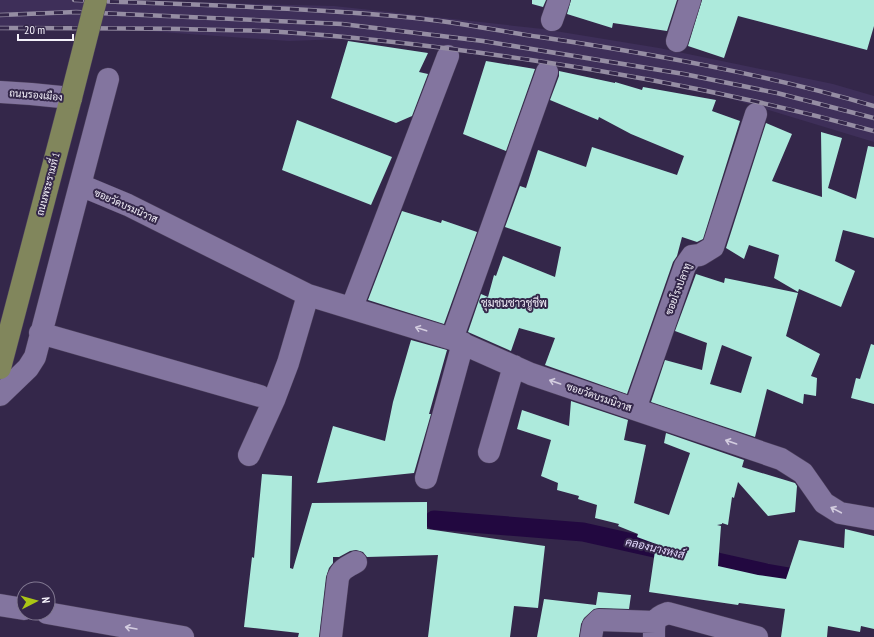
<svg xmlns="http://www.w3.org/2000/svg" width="874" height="637" viewBox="0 0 874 637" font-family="'PT Sans Narrow',Sarabun,sans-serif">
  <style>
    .built { fill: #3e2f59 }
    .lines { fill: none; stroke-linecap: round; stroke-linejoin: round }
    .canal { stroke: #220840; stroke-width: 19 }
    .building { fill: #adeadc; fill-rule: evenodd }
    .minor-casing { stroke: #4c405c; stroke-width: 23 }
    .major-casing { stroke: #4c405c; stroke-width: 23 }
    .minor { stroke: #83759f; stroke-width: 22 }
    .major { stroke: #81865c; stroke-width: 22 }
    .rail-casing { stroke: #958da3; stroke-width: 4.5 }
    .rail { stroke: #34274a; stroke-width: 3; stroke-dasharray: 9; stroke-linecap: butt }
    .major-bridge-casing { stroke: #4c405c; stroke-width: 23; stroke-linecap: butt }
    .major-bridge { stroke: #81865c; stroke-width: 22 }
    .oneway { stroke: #d3ccdf }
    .labels { text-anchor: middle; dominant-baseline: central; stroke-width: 4; stroke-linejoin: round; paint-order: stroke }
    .street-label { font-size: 10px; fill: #f5f2fb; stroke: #34274a }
    .neighbourhood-label { font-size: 11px; fill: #f5f2fb; stroke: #34274a }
    .water-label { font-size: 11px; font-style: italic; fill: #e4d9fe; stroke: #34274a }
  </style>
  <rect width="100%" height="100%" fill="#34274a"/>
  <!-- built -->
  <path class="built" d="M0 0H108L334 6 543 29 659 48 833 84 874 96V142L709 92 547 62 369 38 289 41 61 25 0 27Z"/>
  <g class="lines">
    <!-- canal -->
    <path class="canal" d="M434 520 583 532 766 573 812 581"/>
  </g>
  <!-- building -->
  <path class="building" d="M532 0H546L543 7 532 4Z
    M571 0H677L667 31 613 23 612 28 567 14Z
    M702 0H874V26L867 50 738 16 724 58 688 46Z
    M348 41 428 53 419 72 428 74 412 116 396 123 331 98Z
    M486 61 535 69 506 151 463 134Z
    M559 71 615 83V82L642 90 643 87 716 100 712 111 740 121 703 239 697 242 682 237 677 256 673 262 627 394 545 365 555 338 519 328 511 351 468 332 481 294 488 297 494 275 496 276 503 256 555 277 561 247 505 227 520 186 526 188 538 150 586 167 592 147 677 175 684 156 631 134 599 117 598 120 550 100 559 76Z
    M297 120 392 157 371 205 282 170Z
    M766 123 792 134 772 181 822 197 821 132 842 138 828 188 856 199 868 146 874 147V238L843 230 835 261 855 271 841 307 799 289 798 292 774 278 779 255 749 245 744 259 726 248Z
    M402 211 441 223 442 220 477 232 444 324 368 300Z
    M696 274 724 283 725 278 798 293 786 336 820 354 811 376 817 378 816 396 804 394 803 404 767 389 755 437 651 402 665 360 702 370 707 343 675 331ZM722 345 752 357 741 393 710 384Z
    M411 340 447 350 429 414H431L414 473 317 483 333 426 385 441 393 402Z
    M871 344 874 345V404L851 398 856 378 860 379Z
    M571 401 628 420 624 440 646 445 634 503 669 515 690 453 664 443 666 433 744 460 742 467 795 483 797 486 795 512 768 516 738 482 734 498 732 497 728 525 722 523V524L717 525 721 526 718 566 758 575 786 579 799 540 844 548 845 529 874 536V629L861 626 860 632 828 626 827 637H781L785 609 739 603 738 605 649 592 656 544 637 537 638 534 618 526 619 524 595 518 597 505 578 499 579 496 557 490 558 483 541 476 551 440 517 429 522 410 569 426Z
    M262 474 292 476 290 568 293 569 312 503 427 502V529L545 546 538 608 514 606 510 637H428L438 555 367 557 363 552 356 550 350 551 339 557H333V563L329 568 326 577 319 637H298L299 633 244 627 252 557 254 558Z
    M598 592 631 595 629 609 599 608 594 609 584 618 581 624 579 637H537L544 599 596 605Z"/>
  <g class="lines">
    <!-- minor casing -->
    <g class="minor-casing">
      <path id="minor" d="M552 20 559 0
        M677 41 690 0
        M0 92 31 94 71 98
        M80 185 108 79
        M352 307 448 56
        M40 333 260 396
        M452 339 547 72
        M0 395 28 368 35 357 80 185 128 205 308 295 452 339 531 374 781 459 803 473 824 503 840 513 874 519
        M635 409 685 266 692 256 700 255 713 247 756 114
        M489 452 514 366
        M249 455 274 400 288 363 308 295
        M426 478 463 343
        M0 605 24 609
        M47 613 183 637
        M331 637 338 578C341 569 347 567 356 562
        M591 637 593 626 599 620 655 622
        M654 637C654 623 653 618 668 613L757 637"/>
    </g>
    <!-- major casing -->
    <g class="major-casing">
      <path id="major" d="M0 368 71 98"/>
    </g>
    <!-- minor -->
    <use href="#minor" class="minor"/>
    <!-- major -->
    <use href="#major" class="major"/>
    <!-- rail casing -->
    <g class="rail-casing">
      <path id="rail" d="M74 0C188 5 302 7 415 18 457 22 498 31 540 37 653 54 764 74 874 106
        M0 15 76 12 342 24 483 41 684 74 777 93 874 118
        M0 28C61 28 121 28 182 29 210 30 238 30 266 31 355 36 443 47 531 60 646 77 761 100 874 131"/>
    </g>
    <!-- rail -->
    <use href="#rail" class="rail"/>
    <!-- major-bridge casing -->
    <g class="major-bridge-casing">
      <path id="major-bridge" d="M71 98 96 0"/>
    </g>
    <!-- major-bridge -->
    <use href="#major-bridge" class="major-bridge"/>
  </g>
  <!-- one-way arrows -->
  <defs><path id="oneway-shaft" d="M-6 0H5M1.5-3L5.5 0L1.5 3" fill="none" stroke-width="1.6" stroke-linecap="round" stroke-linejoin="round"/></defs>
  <g class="oneway">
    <use href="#oneway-shaft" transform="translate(421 329) rotate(-162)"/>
    <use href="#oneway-shaft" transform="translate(555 382) rotate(-161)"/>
    <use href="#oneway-shaft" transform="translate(731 442) rotate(-161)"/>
    <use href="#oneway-shaft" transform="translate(836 510) rotate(-152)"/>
    <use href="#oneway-shaft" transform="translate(131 628) rotate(-170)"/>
  </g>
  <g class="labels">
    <!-- street labels -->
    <g class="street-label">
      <text transform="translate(36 95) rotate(5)">ถนนรองเมือง</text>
      <text transform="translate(48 184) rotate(-75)">ถนนพระรามที่ 1</text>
      <text transform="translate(126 206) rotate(24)">ซอยวัดบรมนิวาส</text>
      <text transform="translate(678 289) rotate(-69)">ซอยโรงปลาทู</text>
      <text transform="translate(599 397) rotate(19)">ซอยวัดบรมนิวาส</text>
    </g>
    <!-- neighbourhood labels -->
    <g class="neighbourhood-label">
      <text x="514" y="303">ชุมชนชาวชูชีพ</text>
    </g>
    <!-- water labels -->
    <g class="water-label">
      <text transform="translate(655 548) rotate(13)">คลองนางหงส์</text>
    </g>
  </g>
  <!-- north arrow -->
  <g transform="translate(36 601) rotate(84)"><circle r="19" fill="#34274a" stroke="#817891"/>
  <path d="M0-3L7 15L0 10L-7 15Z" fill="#abc615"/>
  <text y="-6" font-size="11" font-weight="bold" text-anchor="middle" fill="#f5f2fb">N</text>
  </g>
  <!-- scale -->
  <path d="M18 34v6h55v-6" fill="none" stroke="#f5f2fb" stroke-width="2"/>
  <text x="24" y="34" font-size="12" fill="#f5f2fb" stroke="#34274a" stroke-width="3" paint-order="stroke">20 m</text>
</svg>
